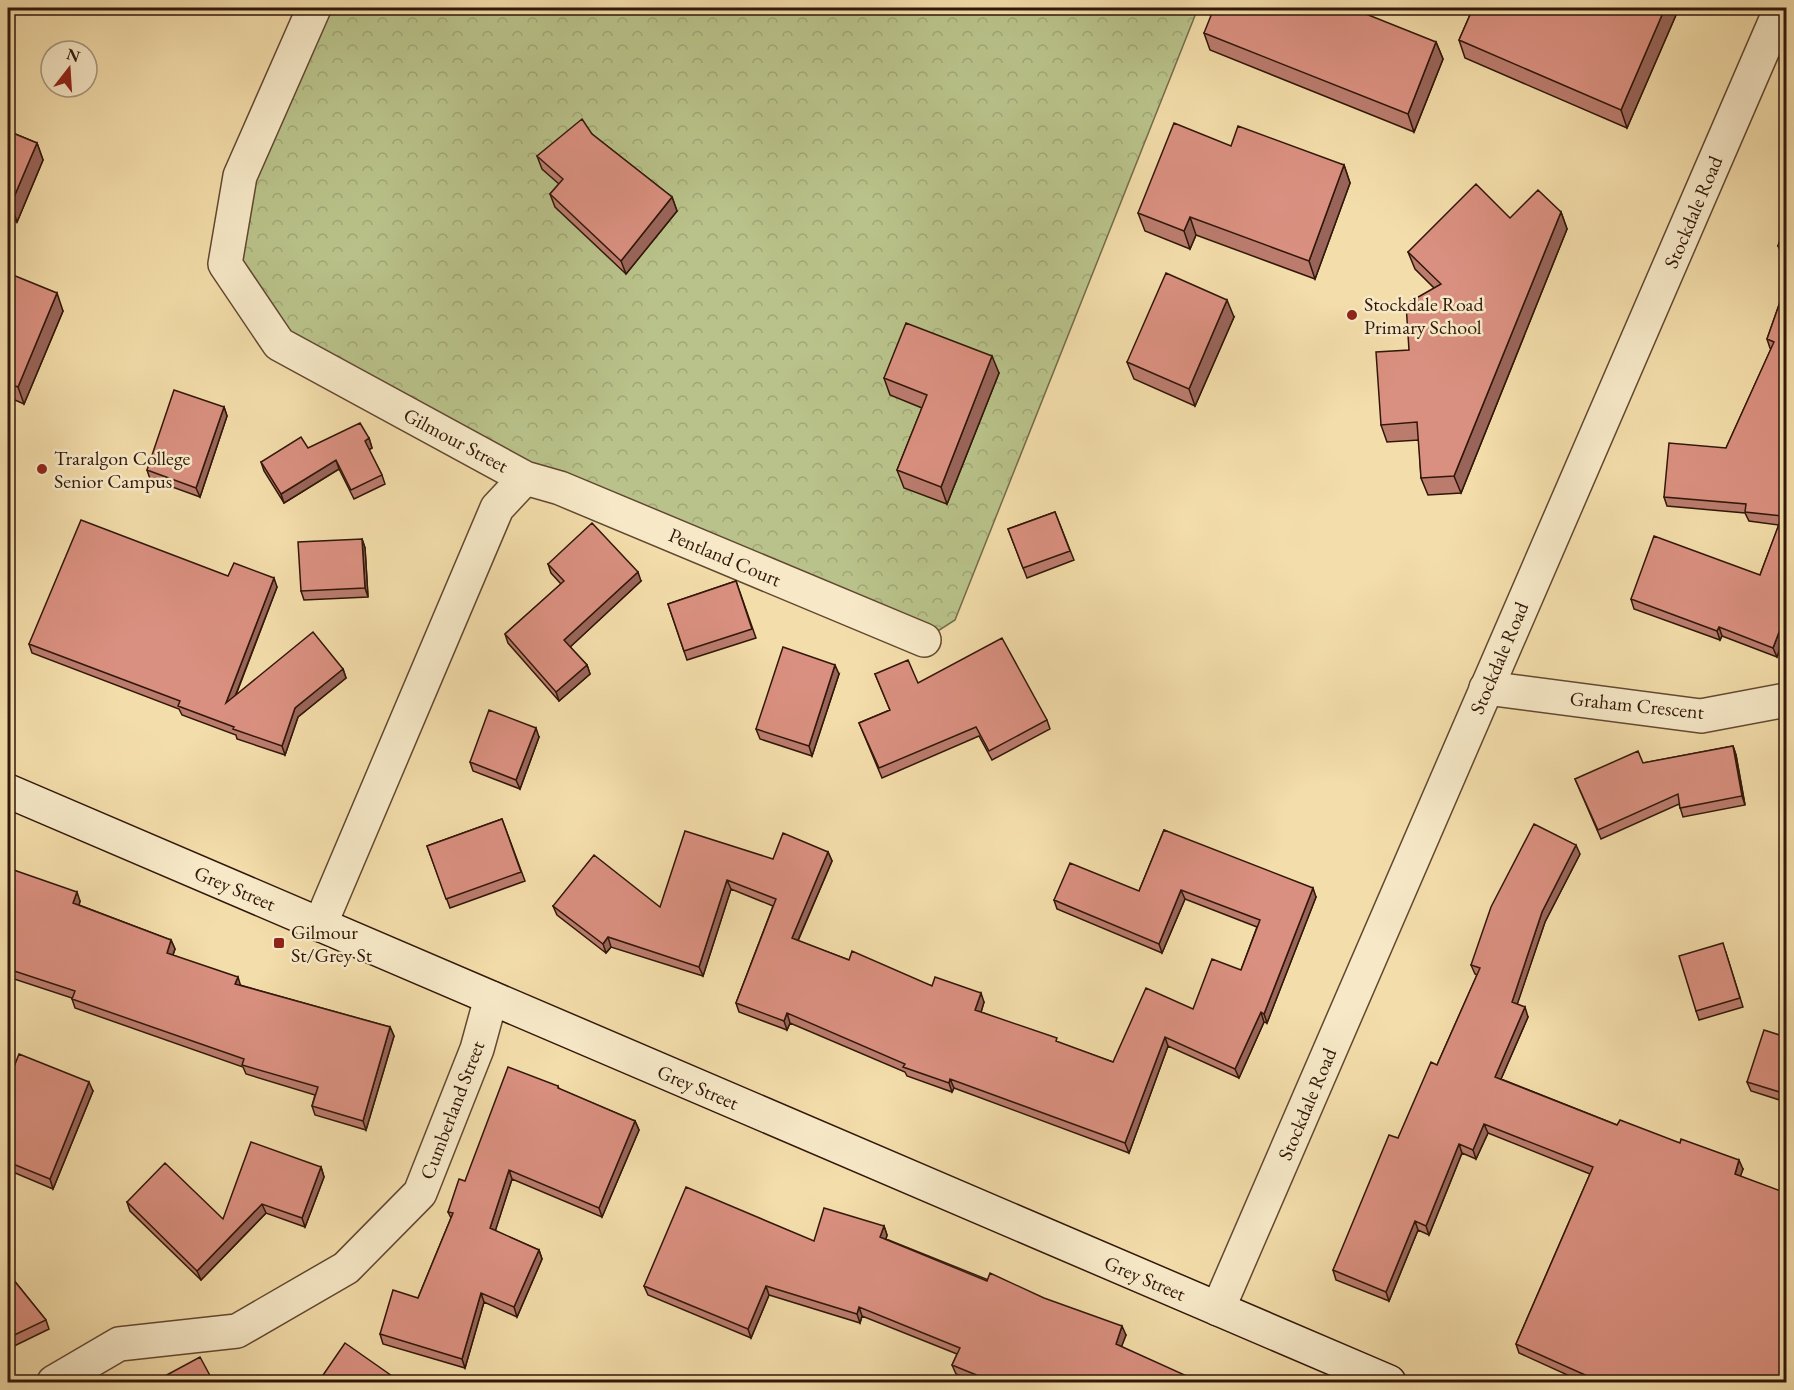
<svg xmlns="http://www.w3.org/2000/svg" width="1794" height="1390" viewBox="0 0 1794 1390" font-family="'EB Garamond',serif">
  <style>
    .forest { fill: url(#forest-crowns); stroke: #756c4a; stroke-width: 1.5 }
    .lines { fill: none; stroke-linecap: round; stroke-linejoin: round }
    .minor-casing { stroke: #624831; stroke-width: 36 }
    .tertiary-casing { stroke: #624831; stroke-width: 36 }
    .secondary-casing { stroke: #311709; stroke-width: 36 }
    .minor { stroke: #f7e9c8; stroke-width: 33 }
    .tertiary { stroke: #f7e9c8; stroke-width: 33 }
    .secondary { stroke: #f7e9c8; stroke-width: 33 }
    .wall { fill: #bb7c6e; stroke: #311709; stroke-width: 1.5 }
    .shaded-wall { fill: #99655a; stroke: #311709; stroke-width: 1.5 }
    .building { fill: #da9080; stroke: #311709; stroke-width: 1.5 }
    .poi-dot { fill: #8f2418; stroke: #f7e9c8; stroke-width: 2 }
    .labels { text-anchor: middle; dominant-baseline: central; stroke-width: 5; stroke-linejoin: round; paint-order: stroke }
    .street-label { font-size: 20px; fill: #311709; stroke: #f7e9c8 }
    .poi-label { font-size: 20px; fill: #311709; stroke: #f7e9c8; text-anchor: start }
  </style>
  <defs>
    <pattern id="forest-crowns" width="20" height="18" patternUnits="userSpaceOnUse" patternTransform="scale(1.5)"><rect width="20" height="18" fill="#b9c28a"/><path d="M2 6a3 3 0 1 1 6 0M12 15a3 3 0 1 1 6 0" fill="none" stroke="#a0a676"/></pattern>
  </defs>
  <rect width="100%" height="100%" fill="#f3ddaa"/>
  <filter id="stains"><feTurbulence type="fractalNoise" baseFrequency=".00333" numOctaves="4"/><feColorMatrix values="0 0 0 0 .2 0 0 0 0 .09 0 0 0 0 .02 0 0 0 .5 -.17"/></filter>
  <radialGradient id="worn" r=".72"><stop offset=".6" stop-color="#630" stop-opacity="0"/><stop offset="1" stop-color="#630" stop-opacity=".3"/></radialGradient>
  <!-- forest -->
  <path class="forest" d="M314 8H1198L955 620 924 640 560 488 279 344 225 264Z"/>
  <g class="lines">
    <!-- minor casing -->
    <g class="minor-casing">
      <path id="minor" d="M314 8 240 176 225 264 279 344 525 478 497 508 320 925
        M525 478 560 488 924 640
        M1486 688 1701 716 1786 700
        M54 1382 119 1344 237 1331 346 1268 420 1193 477 1049 491 998"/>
    </g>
    <!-- tertiary casing -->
    <g class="tertiary-casing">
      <path id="tertiary" d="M1218 1309 1781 8"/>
    </g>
    <!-- secondary casing -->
    <g class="secondary-casing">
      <path id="secondary" d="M8 791 1389 1382"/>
    </g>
    <!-- minor -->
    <use href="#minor" class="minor"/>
    <!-- tertiary -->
    <use href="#tertiary" class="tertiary"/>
    <!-- secondary -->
    <use href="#secondary" class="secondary"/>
  </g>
  <!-- wall -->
  <path class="wall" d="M1473 8H1679L1627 128 1465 58 1459 40Z
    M1204 33 1436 42 1443 59 1414 132 1210 50Z
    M8 131 37 143 43 160 17 222 8 218Z
    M592 134 672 197 677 211 626 274 555 207 550 194 559 184 542 169 537 156Z
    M1231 146 1344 165 1350 183 1315 279 1196 235 1190 249 1145 231 1138 213Z
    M1561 212 1567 229 1461 493 1428 495 1421 478 1419 440 1387 442 1381 425 1409 350 1434 288 1415 269 1408 252 1510 218Z
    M1786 223V257L1782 255 1778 246Z
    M8 273 63 311 24 404 8 397Z
    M1786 285V632L1777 657 1722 636 1720 640 1634 609 1631 599 1760 575 1779 525 1749 521 1745 513 1667 506 1664 497 1726 448 1771 349 1770 348 1767 339Z
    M1234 317 1195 406 1134 379 1127 362Z
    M999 373 947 504 904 488 897 470 922 408 890 395 884 378Z
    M224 407 227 416 200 497 150 479 147 470Z
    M369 438 372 448 369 450 382 475 385 484 354 499 339 469 284 503 264 471 261 462 308 448Z
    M1055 512 1074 560 1027 578 1008 529Z
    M362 539 365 548 368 597 304 600 301 591Z
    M548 564 641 581 570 647 587 665 590 674 559 701 508 643 505 634 561 584 551 573Z
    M228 576 277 587 236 695 343 669 346 678 298 717 285 755 237 739 236 735 182 715 179 709 32 653 29 644Z
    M736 581 756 638 687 660 668 604Z
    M839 674 812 756 760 739 756 729Z
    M875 674 918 683 1047 720 1050 729 992 760 979 736 882 778 859 723 890 710Z
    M539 737 520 789 473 771 470 762Z
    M1733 746 1736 755 1745 805 1683 817 1679 804 1601 839 1575 779 1643 763Z
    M502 819 525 881 450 908 427 846Z
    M1164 830 1316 897 1267 1023 1264 1022 1239 1078 1168 1046 1129 1153 954 1088 952 1092 907 1076 905 1072 790 1023 787 1030 739 1012 736 1003 773 906 731 889 703 976 611 947 606 953 557 915 553 906 660 907 773 859 828 852 832 861 798 941 849 960 984 1002 981 1012 1059 1043 1113 1062 1193 1009 1241 970 1257 927 1185 899 1162 953 1057 909 1054 900 1139 891Z
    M1580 854 1545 922 1517 1004 1528 1017 1501 1079 1617 1125 1743 1169 1740 1176 1786 1383H1585L1519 1353 1516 1344 1590 1174 1488 1133 1476 1159 1462 1153 1429 1235 1418 1230 1389 1301 1336 1280 1333 1270 1398 1138 1437 1065 1477 975 1475 974 1471 965Z
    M8 868 80 901 79 905 171 940 175 949 173 955 240 985 390 1027 394 1036 366 1130 315 1115 312 1106 315 1095 246 1074 243 1067 75 1008 72 999V998L8 977Z
    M1726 953 1743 1007 1699 1020 1696 1011Z
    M1786 1037V1102L1751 1091 1747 1082Z
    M8 1082 93 1091 53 1189 8 1170Z
    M558 1086 559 1089 635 1121 639 1130 602 1217 512 1179 495 1231 539 1250 542 1259 517 1317 484 1302 465 1368 383 1344 380 1334 418 1298 451 1218 448 1212 465 1181Z
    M321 1167 324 1177 305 1227 266 1213 201 1280 130 1211 127 1202 223 1219Z
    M884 1226 887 1235 886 1239 1126 1335 1121 1347 1199 1383H977L956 1374 952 1365 957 1354 862 1316 860 1323 769 1295 751 1338 648 1295 644 1286 814 1241Z
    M8 1273 46 1320 49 1329 8 1349Z"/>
  <!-- shaded-wall -->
  <path class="shaded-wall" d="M1665 8H1679L1627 128 1621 110Z
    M1436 42 1443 59 1414 132 1408 114Z
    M37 143 43 160 17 222 11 204Z
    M1344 165 1350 183 1315 279 1309 261Z
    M672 197 677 211 626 274 621 261Z
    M1561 212 1567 229 1461 493 1454 476Z
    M1190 217 1196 235 1190 249 1184 231Z
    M57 293 63 311 24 404 18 387Z
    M1227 300 1234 317 1195 406 1189 389Z
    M992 356 999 373 947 504 941 487Z
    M224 407 227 416 200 497 196 488Z
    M369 438 372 448 368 450 365 441Z
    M336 460 339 469 284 503 281 494Z
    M362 539 365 548 368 597 365 588Z
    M638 572 641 581 568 649 564 640Z
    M274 578 277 587 229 712 226 703Z
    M1786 614V632L1777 657 1773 648Z
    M1719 627 1722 636 1720 640 1717 631Z
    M587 665 590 674 559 701 556 692Z
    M835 665 839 674 812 756 809 746Z
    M343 669 346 678 298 717 285 755 282 746 295 708Z
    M536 728 539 737 520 789 516 780Z
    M1733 746 1736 755 1745 805 1742 796Z
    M1576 845 1580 854 1545 922 1515 1011 1512 1002 1542 912Z
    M828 852 832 861 795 947 792 938Z
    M727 880 731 889 703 976 699 967Z
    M1313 888 1316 897 1267 1023 1264 1014Z
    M1181 890 1185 899 1162 953 1159 944Z
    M77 892 80 901 77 912 73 903Z
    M608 937 611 947 606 953 603 944Z
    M171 940 175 949 170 962 167 953Z
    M238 977 241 987 235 984Z
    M981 993 984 1002 979 1019 975 1010Z
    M1525 1007 1528 1017 1498 1086 1495 1077Z
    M1261 1012 1264 1022 1239 1078 1235 1069Z
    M787 1013 790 1023 787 1030 784 1021Z
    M390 1027 394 1036 366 1130 363 1121Z
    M1165 1037 1168 1046 1129 1153 1125 1143Z
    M950 1079 954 1088 952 1092 949 1083Z
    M89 1082 93 1091 53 1189 50 1179Z
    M635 1121 639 1130 602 1217 599 1208Z
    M1484 1124 1488 1133 1476 1159 1473 1150Z
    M1459 1144 1462 1153 1429 1235 1426 1226Z
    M1739 1160 1743 1169 1738 1183 1735 1174Z
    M321 1167 324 1177 305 1227 302 1218Z
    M509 1170 512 1179 493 1238 490 1228Z
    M262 1204 266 1213 201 1280 197 1271Z
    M1415 1221 1418 1230 1389 1301 1386 1292Z
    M884 1226 887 1235 884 1246 880 1237Z
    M539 1250 542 1259 517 1317 514 1307Z
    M766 1286 769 1295 751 1338 748 1329Z
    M481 1293 484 1302 465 1368 462 1359Z
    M859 1307 862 1316 860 1323 857 1314Z
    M1122 1326 1126 1335 1119 1353 1116 1344Z"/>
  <!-- building -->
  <path class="building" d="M1214 8H1351L1436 42 1408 114 1204 33Z
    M1473 8H1665L1621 110 1459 40Z
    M582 119 592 134 672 197 621 261 550 194 563 179 537 156Z
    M1174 123 1231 146 1238 126 1344 165 1309 261 1190 217 1184 231 1138 213Z
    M8 131 37 143 11 204 8 203Z
    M1476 184 1510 218 1538 190 1561 212 1454 476 1421 478 1417 422 1381 425 1376 352 1409 350 1406 304 1441 284 1408 252Z
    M1786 223V249L1778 246Z
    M8 273 57 293 18 387 8 383Z
    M1166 273 1227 300 1189 389 1127 362Z
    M1786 285V614L1773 648 1719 627 1717 631 1631 599 1654 536 1760 575 1782 516 1745 512 1746 504 1664 497 1669 443 1726 448 1774 342 1767 339Z
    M906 323 992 356 941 487 897 470 927 395 884 378Z
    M174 390 224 407 196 488 147 470Z
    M360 423 369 438 365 441 382 475 351 490 336 460 281 494 261 462 301 437 308 448Z
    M1055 512 1070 551 1023 568 1008 529Z
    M81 520 228 576 234 563 274 578 226 703 313 632 343 669 295 708 282 746 233 729 234 727 178 706 180 701 29 644Z
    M592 523 638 572 564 640 587 665 556 692 505 634 564 581 548 564Z
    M362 539 365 588 301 591 298 542Z
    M736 581 752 629 684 651 668 604Z
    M1002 638 1047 720 989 751 976 727 879 768 859 723 890 710 875 674 908 660 918 683Z
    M783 647 835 665 809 746 756 729Z
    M489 710 536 728 516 780 470 762Z
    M1733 746 1742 796 1680 808 1678 794 1598 830 1575 779 1638 751 1643 763Z
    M502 819 521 872 446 899 427 846Z
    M1534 824 1576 845 1542 912 1512 1002 1525 1007 1495 1077 1617 1125 1620 1120 1680 1143 1681 1139 1739 1160 1735 1174 1786 1193V1383H1603L1516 1344 1593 1167 1484 1124 1473 1150 1459 1144 1426 1226 1415 1221 1386 1292 1333 1270 1389 1135 1398 1138 1431 1062 1437 1065 1480 968 1471 965 1491 907Z
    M1164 830 1313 888 1264 1014 1261 1012 1235 1069 1165 1037 1125 1143 950 1079 949 1083 903 1067 905 1064 787 1013 784 1021 736 1003 776 899 727 880 699 967 608 937 603 944 553 906 594 855 660 907 685 831 773 859 783 833 828 852 792 938 849 960 852 951 932 986 935 977 981 993 975 1010 1057 1038 1056 1041 1113 1062 1146 988 1193 1009 1212 959 1241 970 1260 920 1181 890 1159 944 1054 900 1070 863 1139 891Z
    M8 868 77 892 73 903 171 940 167 953 238 977 235 984 390 1027 363 1121 312 1106 318 1087 242 1065 244 1059 72 999 75 991 8 969Z
    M1723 943 1740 998 1696 1011 1679 956Z
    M1764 1030 1786 1037V1094L1747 1082Z
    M19 1054 89 1082 50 1179 8 1162V1082Z
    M508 1067 558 1086V1088L635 1121 599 1208 509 1170 490 1228 539 1250 514 1307 481 1293 462 1359 380 1334 393 1290 418 1298 453 1213 448 1212 459 1179 465 1181Z
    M251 1142 321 1167 302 1218 262 1204 197 1271 127 1202 165 1163 223 1219Z
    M686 1187 814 1241 824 1208 884 1226 880 1237 987 1281 990 1273 1044 1298 1122 1326 1116 1344 1198 1381 1197 1383H1016L1010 1381V1383H996L952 1365 960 1348 859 1307 857 1314 766 1286 748 1329 644 1286Z
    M8 1273 46 1320 8 1338Z
    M345 1343 402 1383H313L319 1381Z
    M200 1357 214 1383H152Z"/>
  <!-- markers -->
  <g class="poi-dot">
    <circle cx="1352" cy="315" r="6"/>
    <circle cx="42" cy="469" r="6"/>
    <rect x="273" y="937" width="12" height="12" rx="3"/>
  </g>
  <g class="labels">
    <!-- street labels -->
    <g class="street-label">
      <text transform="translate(1693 212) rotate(-67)">Stockdale Road</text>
      <text transform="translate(456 440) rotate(28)">Gilmour Street</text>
      <text transform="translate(725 557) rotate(23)">Pentland Court</text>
      <text transform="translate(1499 658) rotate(-67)">Stockdale Road</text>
      <text transform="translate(1637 705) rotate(6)">Graham Crescent</text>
      <text transform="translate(235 888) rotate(23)">Grey Street</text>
      <text transform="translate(698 1087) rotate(23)">Grey Street</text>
      <text transform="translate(1307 1104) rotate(-67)">Stockdale Road</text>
      <text transform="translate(452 1110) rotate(-69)">Cumberland Street</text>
      <text transform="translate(1145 1278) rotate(23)">Grey Street</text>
    </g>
    <!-- poi labels -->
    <g class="poi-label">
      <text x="1364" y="304">Stockdale Road<tspan x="1364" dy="23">Primary School</tspan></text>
      <text x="54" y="458">Traralgon College<tspan x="54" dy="23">Senior Campus</tspan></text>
      <text x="291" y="932">Gilmour<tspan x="291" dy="23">St/Grey St</tspan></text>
    </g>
  </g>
  <!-- margin -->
  <rect width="1794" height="1390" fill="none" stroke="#f3ddaa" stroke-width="30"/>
  <rect x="9" y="9" width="1776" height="1372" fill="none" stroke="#311709" stroke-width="3"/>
  <rect x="15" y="15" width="1764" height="1360" fill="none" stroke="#311709" stroke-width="1.5"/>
  <!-- north arrow -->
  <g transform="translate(69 69) rotate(17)"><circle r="28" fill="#f7e9c8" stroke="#a8957c" stroke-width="1.5"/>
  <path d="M0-4.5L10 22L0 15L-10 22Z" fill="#8f2418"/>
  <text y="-9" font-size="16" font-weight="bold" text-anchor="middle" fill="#311709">N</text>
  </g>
  <rect width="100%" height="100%" filter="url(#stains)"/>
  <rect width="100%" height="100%" fill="url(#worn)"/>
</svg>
